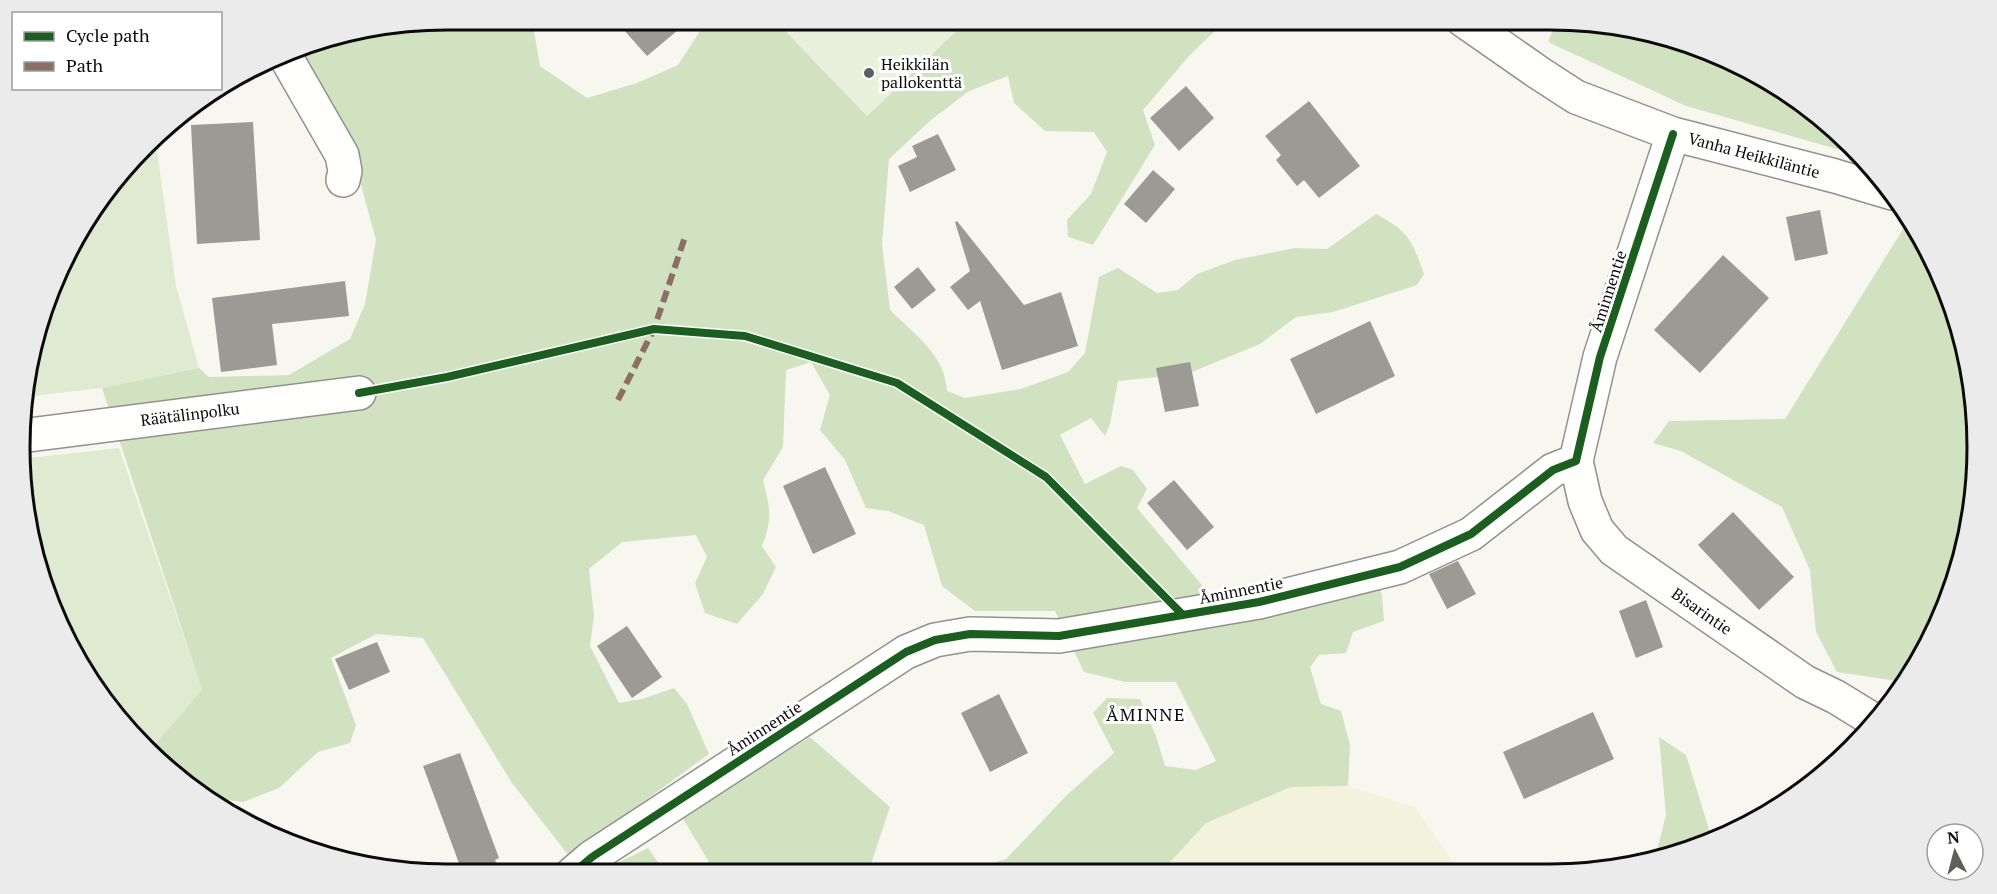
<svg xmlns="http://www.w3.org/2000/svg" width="1997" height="894" viewBox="0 0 1997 894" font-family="'PT Serif',serif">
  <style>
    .farmland { fill: #f3f3dd }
    .green { fill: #dfebd1 }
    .forest { fill: #d0e2c0 }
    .pitch { fill: #e9f0db }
    .building { fill: #9b9a95 }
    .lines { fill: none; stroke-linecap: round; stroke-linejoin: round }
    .minor-casing { stroke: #92918e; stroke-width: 36 }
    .minor { stroke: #fefefd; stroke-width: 33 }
    .quiet { stroke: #8d6e63; stroke-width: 6; stroke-dasharray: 12 6; stroke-linecap: butt }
    .cycleway-casing { stroke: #fff; stroke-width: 11 }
    .cycleway { stroke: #1b5e20; stroke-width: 8 }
    .poi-dot { fill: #5e5e5b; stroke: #fff; stroke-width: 2 }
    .labels { text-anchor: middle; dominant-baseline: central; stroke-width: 6; stroke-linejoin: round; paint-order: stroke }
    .poi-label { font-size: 16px; fill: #0b0b0b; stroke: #fff; text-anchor: start }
    .street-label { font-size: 16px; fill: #0b0b0b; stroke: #fff }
    .neighbourhood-label { font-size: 18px; letter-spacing: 1.5px; fill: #0b0b0b; stroke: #fff }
    .rim { fill: none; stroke: #0b0b0b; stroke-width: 3 }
  </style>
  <rect width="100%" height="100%" fill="#f8f7ef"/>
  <!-- farmland -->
  <path class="farmland" d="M1348 786 1415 807 1459 871 1165 872 1170 862 1205 823 1291 787Z"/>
  <!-- green -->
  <path class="green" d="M155 137 176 286 199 368 102 388 24 397 28 364 77 233Z
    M119 448 202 690 150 750 77 660 28 530 21 459Z"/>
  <!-- forest -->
  <path class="forest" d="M447 20H532L540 66 587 98 637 83 678 65 702 28 713 20H775L867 116 956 31 1018 20H1226L1189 56 1143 110 1155 145 1093 245 1068 237 1067 220 1091 194 1107 152 1094 132 1045 131 1014 103 1008 76 969 91 931 120 889 159 882 244 890 310C914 334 945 354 947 391L965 398 1021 389 1068 372 1085 353 1099 277 1118 268 1157 293 1178 290 1197 274 1235 260 1294 248 1327 249 1376 214C1409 232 1412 240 1424 274L1417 285 1333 312 1296 317 1260 344 1187 374 1118 381 1110 424 1105 436 1091 418 1060 435 1085 484 1121 466 1133 470 1147 489 1137 508 1212 597 1378 583 1382 595 1384 621 1353 632 1346 653 1319 655 1310 667 1321 704 1341 711 1350 745 1348 786 1291 787 1206 823 1170 862 1165 872 960 873 1006 859 1067 795 1114 753 1093 713 1107 698 1140 699 1156 736 1165 766 1196 770 1216 761 1176 682H1125L1084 672 1055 611H975L942 586 924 525 888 511 866 508 845 460 820 430 830 395 811 362 786 370 783 447 763 480C770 508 773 518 762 546L776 567 763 594 737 624 705 613 695 583 707 557 696 535 622 542 589 569 594 616 590 646 619 703 642 699 674 688 687 704 709 754 569 856 512 783 423 638 376 634 331 658 356 725 350 743 318 752 279 788 243 802 213 798 165 769 150 750 202 690 102 388 199 368 209 377 289 375 350 339 365 304 376 240 352 152 293 50 309 42Z
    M1557 20 1633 28 1713 52 1787 91 1852 144 1861 156 1686 106 1548 42Z
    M1910 218 1945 283 1969 363 1977 447 1969 530 1945 610 1904 682 1837 672 1816 632 1810 570 1782 507 1681 451 1653 443 1669 421 1785 419Z
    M810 737 890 807 868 873 716 874 682 817Z
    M1659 737 1686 755 1713 842 1655 858 1666 815Z
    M648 848 666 874H595Z"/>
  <!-- pitch -->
  <path class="pitch" d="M775 20H968L867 116Z"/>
  <!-- building -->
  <path class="building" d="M615 20H690L647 56Z
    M1186 86 1214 118 1179 151 1150 118Z
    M1309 101 1360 166 1319 198 1304 180 1297 186 1276 160 1281 155 1265 136Z
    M253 122 260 240 197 244 191 125Z
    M938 134 956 170 910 192 898 166 917 157 912 146Z
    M1153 170 1175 189 1146 223 1124 204Z
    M1820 210 1828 254 1795 261 1786 217Z
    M957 221 1024 305 1061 292 1078 346 1002 370 980 301 968 310 950 287 970 271 955 222Z
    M1723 255 1769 298 1700 373 1654 330Z
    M918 267 936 290 912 309 894 287Z
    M345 281 349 316 272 324 277 365 221 372 212 298Z
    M1370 321 1395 376 1316 414 1290 359Z
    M1190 362 1199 406 1165 412 1156 368Z
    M825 467 856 534 813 554 783 486Z
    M1174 480 1214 527 1187 550 1147 503Z
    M1733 512 1794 577 1759 610 1698 545Z
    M1458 561 1476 594 1447 609 1429 574Z
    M1646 600 1663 647 1636 658 1619 611Z
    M627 626 662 677 632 698 597 646Z
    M377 642 390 672 349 690 335 659Z
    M999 694 1028 753 990 772 961 713Z
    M1593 712 1614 759 1524 799 1503 752Z
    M460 753 499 858 495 860 501 874H463L423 766Z"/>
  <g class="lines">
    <!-- minor casing -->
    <g class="minor-casing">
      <path id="minor" d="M1463 20 1539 73 1576 97 1673 134 1835 176 1892 193
        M284 54 342 155 345 171 343 180
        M21 436 359 393
        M1576 461 1585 501 1597 530 1614 550 1805 682 1836 697 1875 721
        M572 874 592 857 906 652 935 640 970 634 1059 636 1259 602 1400 567 1471 534 1553 470 1576 461 1600 357 1673 134"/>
    </g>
    <!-- minor -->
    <use href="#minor" class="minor"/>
    <!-- quiet -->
    <path class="quiet" d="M618 400 654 329 686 234"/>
    <!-- cycleway casing -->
    <g class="cycleway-casing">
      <path id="cycleway" d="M359 393 447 377 654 329 745 336 897 383 1046 477 1183 615
        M572 874 592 857 906 652 935 640 970 634 1059 636 1259 602 1400 567 1471 534 1553 470 1576 461 1600 357 1673 134"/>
    </g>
    <!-- cycleway -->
    <use href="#cycleway" class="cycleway"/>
  </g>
  <!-- markers -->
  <circle class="poi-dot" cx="869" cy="73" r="6"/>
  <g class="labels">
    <!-- poi labels -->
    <g class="poi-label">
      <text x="881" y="64">Heikkilän<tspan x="881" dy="18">pallokenttä</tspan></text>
    </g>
    <!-- street labels -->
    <g class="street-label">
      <text transform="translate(1754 155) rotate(15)">Vanha Heikkiläntie</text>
      <text transform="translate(1608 291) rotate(-72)">Åminnentie</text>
      <text transform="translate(190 414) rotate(-7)">Räätälinpolku</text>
      <text transform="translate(1241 590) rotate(-11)">Åminnentie</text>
      <text transform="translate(1702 611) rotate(35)">Bisarintie</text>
      <text transform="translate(764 728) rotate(-33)">Åminnentie</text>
    </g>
    <!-- neighbourhood labels -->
    <g class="neighbourhood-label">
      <text x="1146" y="714">ÅMINNE</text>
    </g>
  </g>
  <!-- crop -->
  <path d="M0 0H1997V894H0ZM447 30H1550A417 417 0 0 1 1967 447V447A417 417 0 0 1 1550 864H447A417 417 0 0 1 30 447V447A417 417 0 0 1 447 30Z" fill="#ebebeb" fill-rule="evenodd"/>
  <path class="rim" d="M447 30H1550A417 417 0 0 1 1967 447V447A417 417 0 0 1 1550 864H447A417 417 0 0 1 30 447V447A417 417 0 0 1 447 30Z"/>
  <!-- legend -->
  <rect x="12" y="12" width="210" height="78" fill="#ffffff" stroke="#9d9d9d" stroke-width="1.5"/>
  <rect x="24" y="32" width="30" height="9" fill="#1b5e20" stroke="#9d9d9d" stroke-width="1.5"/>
  <text x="66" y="42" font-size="18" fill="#0b0b0b">Cycle path</text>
  <rect x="24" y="62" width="30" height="9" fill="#8d6e63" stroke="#9d9d9d" stroke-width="1.5"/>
  <text x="66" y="72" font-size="18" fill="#0b0b0b">Path</text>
  <!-- north arrow -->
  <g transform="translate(1955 852) rotate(354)"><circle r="28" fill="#ffffff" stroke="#9d9d9d" stroke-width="1.5"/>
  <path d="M0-4.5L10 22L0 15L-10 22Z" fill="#5e5e5b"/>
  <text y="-9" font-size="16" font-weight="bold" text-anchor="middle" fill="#0b0b0b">N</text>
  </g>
</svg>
